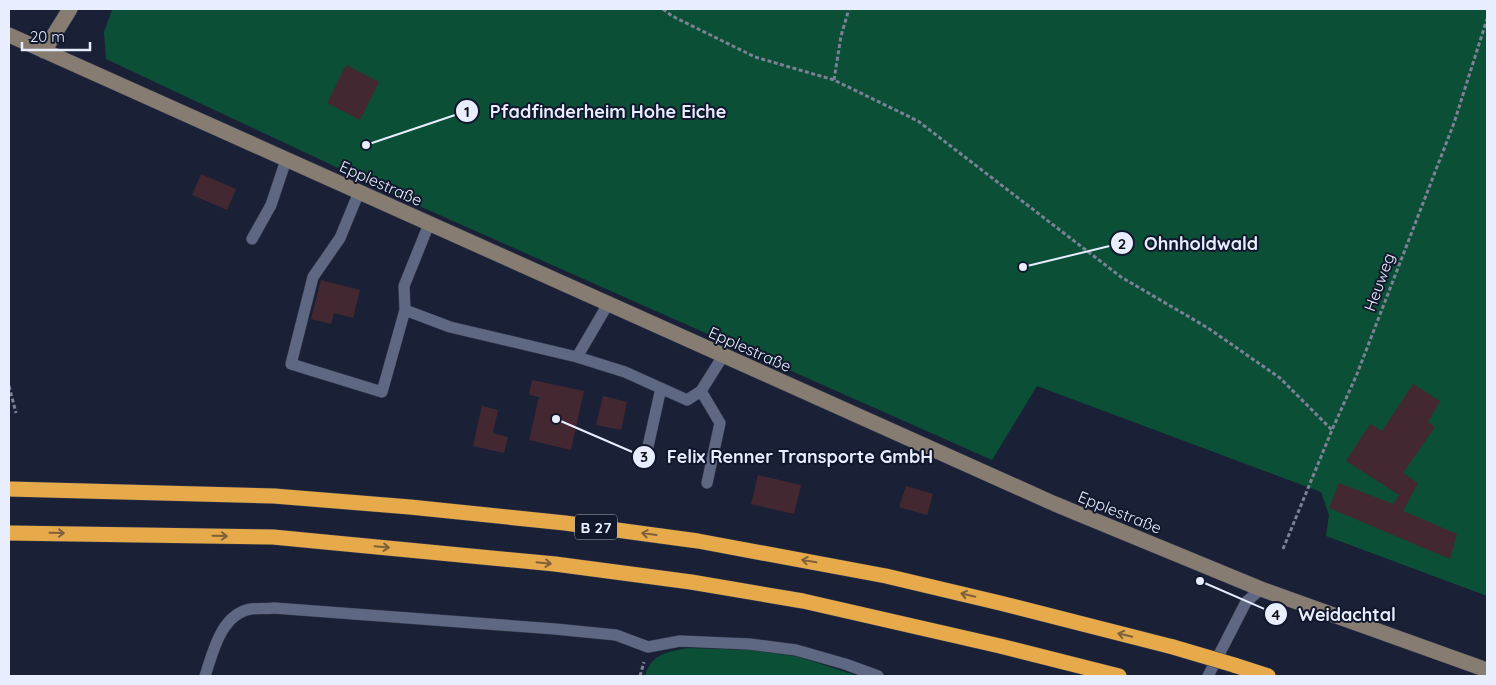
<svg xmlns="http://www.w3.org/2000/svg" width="1496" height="685" viewBox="0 0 1496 685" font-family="Quicksand,sans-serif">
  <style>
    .green { fill: #0b4f36 }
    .building { fill: #442831 }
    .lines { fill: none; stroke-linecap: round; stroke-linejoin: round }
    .lane-casing { stroke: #373c4f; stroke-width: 12 }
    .secondary-casing { stroke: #373c4f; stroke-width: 16 }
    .highway-casing { stroke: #373c4f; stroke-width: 16 }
    .path { stroke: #7c8295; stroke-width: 3; stroke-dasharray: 4 2.5; stroke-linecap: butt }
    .lane { stroke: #5e6882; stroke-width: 11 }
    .secondary { stroke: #877c71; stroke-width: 15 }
    .highway { stroke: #e6aa4a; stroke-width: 15 }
    .highway-bridge-casing { stroke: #373c4f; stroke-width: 16; stroke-linecap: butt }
    .highway-bridge { stroke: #e6aa4a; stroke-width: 15 }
    .oneway { stroke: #7c613c }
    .labels { text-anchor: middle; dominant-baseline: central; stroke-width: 4; stroke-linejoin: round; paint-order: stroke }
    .shield { fill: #11182d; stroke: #a8aebf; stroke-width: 1 }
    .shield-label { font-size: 15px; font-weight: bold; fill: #e8eefe }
    .street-label { font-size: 16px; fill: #e8eefe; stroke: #11182d }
    .leader { fill: none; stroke: #e8eefe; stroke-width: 2 }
    .callout-dot { fill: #e8eefe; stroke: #11182d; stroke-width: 2 }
    .mark-label { font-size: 15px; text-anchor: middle; font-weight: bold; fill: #111 }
    .callout-label { font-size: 18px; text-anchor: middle; font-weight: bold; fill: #e8eefe; stroke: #11182d; stroke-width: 4; stroke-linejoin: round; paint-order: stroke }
  </style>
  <rect width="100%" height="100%" fill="#1a2137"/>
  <!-- green -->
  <path class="green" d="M115 9H1487V596L1326 536 1329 515 1321 492 1037 386 992 460 417 205 106 59 104 32 112 10Z
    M687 648 753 650 799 657 858 676H645C652 653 666 653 687 648Z"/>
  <!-- building -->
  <path class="building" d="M346 65 379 82 360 120 327 103Z
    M201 174 236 189 227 210 192 195Z
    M321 280 360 290 353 318 334 313 331 324 311 319Z
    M532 380 584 391 571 450 529 440 539 397 529 395Z
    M1413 384 1440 401 1428 422 1435 427 1403 473 1418 483 1403 511 1457 534 1450 559 1329 508 1339 483 1393 504 1399 495 1346 461 1370 424 1382 431Z
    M603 396 627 402 621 430 596 425Z
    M482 406 498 410 493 433 508 437 504 453 473 446Z
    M758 475 801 485 794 514 751 504Z
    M906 486 933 494 927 515 899 507Z"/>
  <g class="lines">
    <!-- lane casing -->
    <g class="lane-casing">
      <path id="lane" d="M359 192 340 238 313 277 291 364 382 392 405 310 404 286 429 224
        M252 239 271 205 286 160
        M405 310 450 327 577 357 625 372 687 400 701 391 723 356
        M577 357 608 304
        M701 391 720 423 707 483
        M645 460 661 388
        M205 676C213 652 221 614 251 609 258 608 266 609 274 608L555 629 616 635 648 647 680 641 749 644 796 650 845 664 878 676
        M1208 676 1246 602 1261 589"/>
    </g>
    <!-- secondary casing -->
    <g class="secondary-casing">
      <path id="secondary" d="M9 35 1055 504 1261 589 1487 670
        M44 51 70 9"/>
    </g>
    <!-- highway casing -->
    <g class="highway-casing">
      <path id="highway" d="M9 489 274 496 410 507 565 523 698 541 886 576 1000 603 1173 647
        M9 533 273 537 555 564 691 582 803 601 1000 646 1119 676
        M1234 665 1268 676"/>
    </g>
    <!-- path -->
    <path class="path" d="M663 9 672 16 755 57 834 80 918 121 1121 277 1208 328 1280 378 1332 430
      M834 80 841 36 849 9
      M9 386 16 413
      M1283 549 1332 430 1357 374 1454 123 1487 19
      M640 676 644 662"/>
    <!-- lane -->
    <use href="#lane" class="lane"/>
    <!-- secondary -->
    <use href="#secondary" class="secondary"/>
    <!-- highway -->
    <use href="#highway" class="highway"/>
    <!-- highway-bridge casing -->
    <g class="highway-bridge-casing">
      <path id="highway-bridge" d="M1173 647 1234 665"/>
    </g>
    <!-- highway-bridge -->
    <use href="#highway-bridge" class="highway-bridge"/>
  </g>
  <!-- one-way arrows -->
  <defs><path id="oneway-shaft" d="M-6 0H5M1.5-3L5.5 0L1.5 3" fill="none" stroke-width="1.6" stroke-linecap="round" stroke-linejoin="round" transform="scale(1.25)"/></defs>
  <g class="oneway">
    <use href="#oneway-shaft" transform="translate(57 533) rotate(1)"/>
    <use href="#oneway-shaft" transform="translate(649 534) rotate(-172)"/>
    <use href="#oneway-shaft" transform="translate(220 536) rotate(1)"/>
    <use href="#oneway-shaft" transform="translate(382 547) rotate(5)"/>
    <use href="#oneway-shaft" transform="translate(809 561) rotate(-170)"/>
    <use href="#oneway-shaft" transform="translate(544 563) rotate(6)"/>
    <use href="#oneway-shaft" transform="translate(968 595) rotate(-167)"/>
    <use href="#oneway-shaft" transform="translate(1125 635) rotate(-166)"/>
  </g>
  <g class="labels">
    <!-- shield labels -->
    <rect class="shield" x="575" y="514.5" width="42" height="25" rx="4"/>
    <g class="shield-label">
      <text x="596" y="527">B 27</text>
    </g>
    <!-- street labels -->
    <g class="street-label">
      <text transform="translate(381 183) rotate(24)">Epplestraße</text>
      <text transform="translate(1379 282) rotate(-70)">Heuweg</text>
      <text transform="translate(750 349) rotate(24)">Epplestraße</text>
      <text transform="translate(1120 512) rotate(22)">Epplestraße</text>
    </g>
  </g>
  <!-- callouts -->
  <path class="leader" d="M366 145L467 111M1023 267L1122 243M556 419L644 457M1200 581L1276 614"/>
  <g class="callout-dot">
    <circle cx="366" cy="145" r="5"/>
    <circle cx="1023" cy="267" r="5"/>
    <circle cx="556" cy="419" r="5"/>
    <circle cx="1200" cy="581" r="5"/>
    <circle cx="467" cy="111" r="12"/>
    <circle cx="1122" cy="243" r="12"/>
    <circle cx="644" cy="457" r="12"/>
    <circle cx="1276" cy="614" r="12"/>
  </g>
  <g class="mark-label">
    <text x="467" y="117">1</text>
    <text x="1122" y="249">2</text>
    <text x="644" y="462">3</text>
    <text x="1276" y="620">4</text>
  </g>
  <g class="callout-label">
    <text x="608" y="118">Pfadfinderheim Hohe Eiche</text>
    <text x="1201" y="250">Ohnholdwald</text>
    <text x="800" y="463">Felix Renner Transporte GmbH</text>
    <text x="1347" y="621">Weidachtal</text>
  </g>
  <!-- border -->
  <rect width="1496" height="685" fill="none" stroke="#e8eefe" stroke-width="20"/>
  <!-- scale -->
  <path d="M22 42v8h68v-8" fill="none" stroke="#e8eefe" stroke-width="2.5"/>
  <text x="30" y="42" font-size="15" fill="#e8eefe" stroke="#11182d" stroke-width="4" paint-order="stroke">20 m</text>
</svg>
